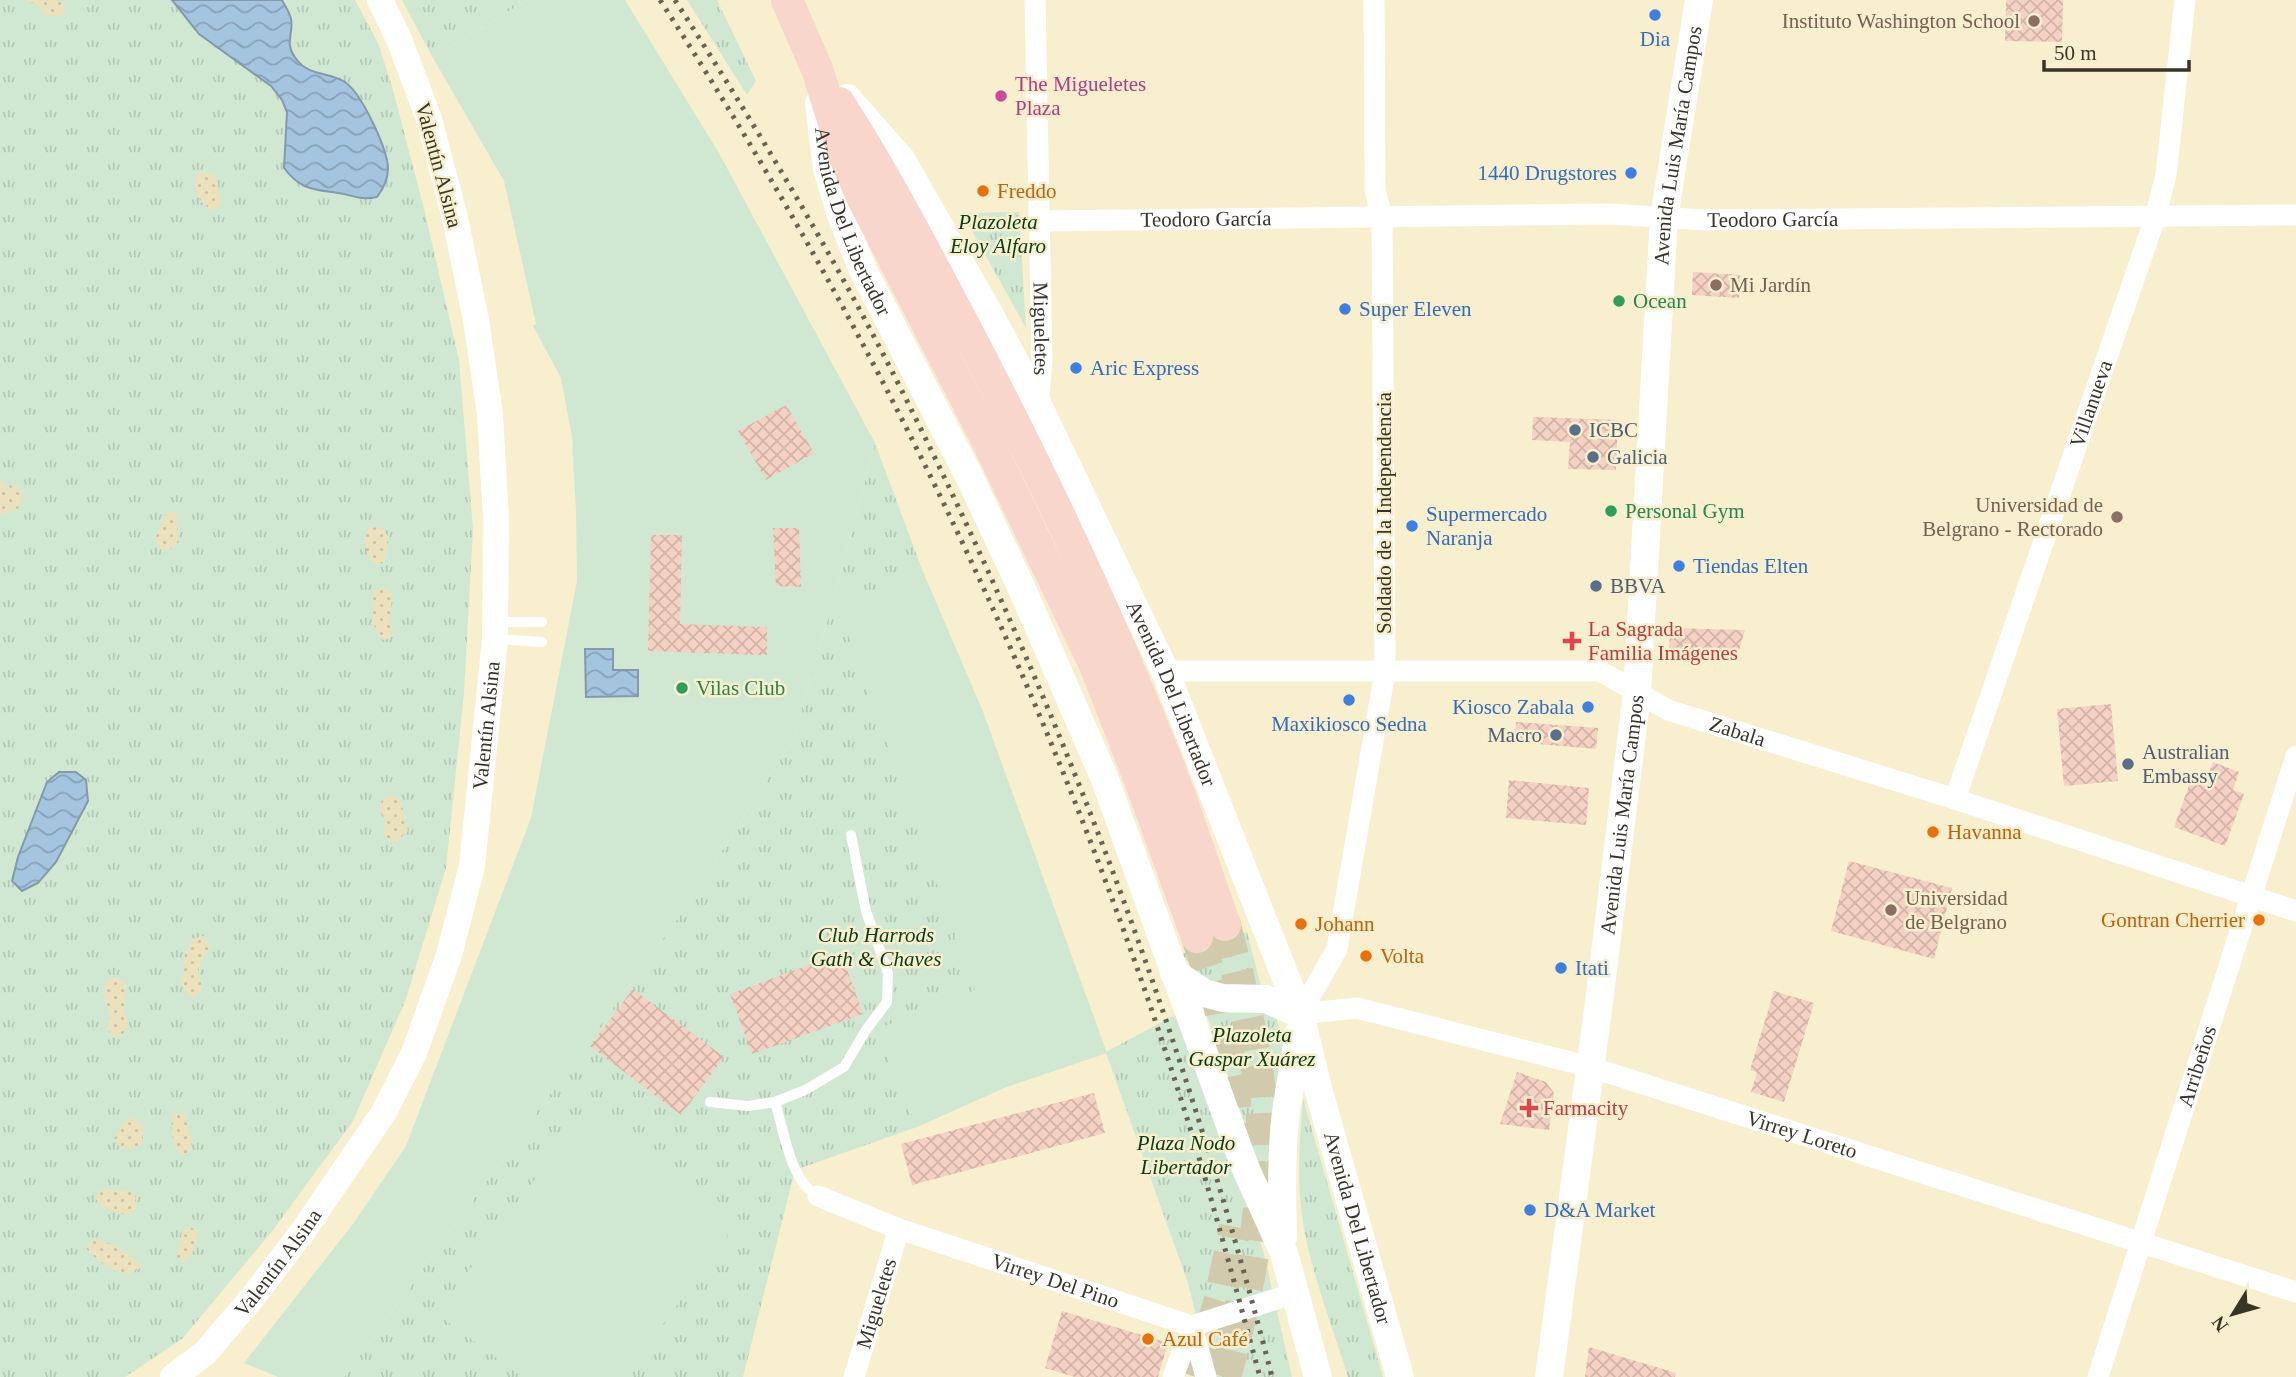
<svg xmlns="http://www.w3.org/2000/svg" width="2296" height="1377" viewBox="0 0 2296 1377" font-family="'Times New Roman',serif">
  <style>
    .grass { fill: url(#grass-tufts) }
    .sand { fill: url(#sand-dots) }
    .pitch { fill: #d0e8d2 }
    .water { fill: url(#water-waves); stroke: #849aa9; stroke-width: 2 }
    .building { fill: url(#building-cross-hatch) }
    .lines { fill: none; stroke-linecap: round; stroke-linejoin: round }
    .primary-tunnel { stroke: #d1caad; stroke-width: 32; stroke-dasharray: 32 16; stroke-linecap: butt }
    .service { stroke: #fff; stroke-width: 10 }
    .minor { stroke: #fff; stroke-width: 21 }
    .tertiary { stroke: #fff; stroke-width: 26 }
    .secondary { stroke: #fff; stroke-width: 28 }
    .primary { stroke: #f8d6cb; stroke-width: 32 }
    .rail { stroke: #696452; stroke-width: 5; stroke-dasharray: 3.5 7; stroke-linecap: butt }
    .shop-dot { fill: #3f7fe0; stroke: #f7efce; stroke-width: 2.5 }
    .education-dot { fill: #8d6e63; stroke: #f7efce; stroke-width: 2.5 }
    .hotel-dot { fill: #d1479c; stroke: #f7efce; stroke-width: 2.5 }
    .food-dot { fill: #e8710a; stroke: #f7efce; stroke-width: 2.5 }
    .leisure-dot { fill: #2e9e5b; stroke: #f7efce; stroke-width: 2.5 }
    .service-dot { fill: #5c6f8a; stroke: #f7efce; stroke-width: 2.5 }
    .health-dot { fill: #e0444e; stroke: #f7efce; stroke-width: 2.5 }
    .labels { text-anchor: middle; dominant-baseline: central; stroke-width: 5; stroke-linejoin: round; paint-order: stroke }
    .education-label { font-size: 21px; fill: #785e54; stroke: #f7efce; text-anchor: end }
    .shop-label { font-size: 21px; fill: #366cbe; stroke: #f7efce; text-anchor: start }
    .hotel-label { font-size: 21px; fill: #b23c85; stroke: #f7efce; text-anchor: start }
    .street-label { font-size: 21px; fill: #383528; stroke: #f7efce }
    .food-label { font-size: 21px; fill: #c56008; stroke: #f7efce; text-anchor: start }
    .park-label { font-size: 21px; font-style: italic; fill: #083c17; stroke: #f7efce }
    .leisure-label { font-size: 21px; fill: #27864d; stroke: #f7efce; text-anchor: start }
    .service-label { font-size: 21px; fill: #4e5e75; stroke: #f7efce; text-anchor: start }
    .health-label { font-size: 21px; fill: #be3a42; stroke: #f7efce; text-anchor: start }
  </style>
  <defs>
    <pattern id="grass-tufts" width="24" height="20" patternUnits="userSpaceOnUse" patternTransform="scale(1.75)"><rect width="24" height="20" fill="#d0e8d2"/><path d="M3 7l-1-3M5 7V3M7 7l1-3M15 17l-1-3M17 17v-4M19 17l1-3" fill="none" stroke="#b3c8b4"/></pattern>
    <pattern id="sand-dots" width="8" height="8" patternUnits="userSpaceOnUse" patternTransform="scale(1.75)"><rect width="8" height="8" fill="#ebe1bd"/><path d="M2 2h.1M6 6h.1" fill="none" stroke="#cac2a2" stroke-width="1.8" stroke-linecap="round"/></pattern>
    <pattern id="water-waves" width="16" height="10" patternUnits="userSpaceOnUse" patternTransform="scale(1.75)"><rect width="16" height="10" fill="#a4c5e0"/><path d="M0 5q4-4 8 0t8 0" fill="none" stroke="#87a1b6"/></pattern>
    <pattern id="building-cross-hatch" width="8" height="8" patternUnits="userSpaceOnUse" patternTransform="scale(1.75)"><rect width="8" height="8" fill="#f4d1c3"/><path d="M0 0l8 8M0 8l8-8" fill="none" stroke="#d2b4a8"/></pattern>
  </defs>
  <rect width="100%" height="100%" fill="#f7efce"/>
  <!-- grass -->
  <path class="grass" d="M0 0H355L378 43 392 86 425 213 459 360 473 529 464 693 446 868 406 999 353 1121 273 1230 183 1338 125 1377H0Z
    M402 0H527L433 58Z
    M687 0H717L756 81 747 95Z
    M1019 212 1026 328 962 213Z
    M875 443 923 572 983 712 1106 1052 1175 1015 1225 1140 1264 1254 1292 1377H1211L1188 1283 1106 1053 1006 1087 917 1127 795 1170 743 1377H344L687 906 793 739 837 588Z
    M1247 932 1262 990C1223 988 1206 988 1182 954Z
    M1210 1011 1217 1013 1267 1011 1275 1015 1284 1042 1266 1185 1206 1013Z
    M1303 1098 1383 1377H1348C1332 1324 1306 1261 1301 1206 1297 1170 1300 1134 1303 1098Z"/>
  <!-- sand -->
  <path class="sand" d="M26 0H60L65 7 63 16H47L39 6Z
    M203 172 216 176 221 204 214 211C198 203 193 191 196 175Z
    M0 479 5 486 17 485 23 492V500L17 510 0 514Z
    M176 511 179 542 171 549H160L155 539 167 512Z
    M370 527 382 528 389 538 384 563 374 564C364 552 362 540 370 527Z
    M383 588 392 594 390 621 393 629 389 639 382 640C370 624 372 609 374 590Z
    M392 795 400 799 408 831 396 842 389 841 384 835 385 820 379 808 382 800Z
    M203 936 210 945C208 955 201 958 199 967 197 975 203 982 201 991L194 997 188 995 182 986 185 954 192 939Z
    M114 977 123 980 126 990 124 1004 128 1026 122 1035 114 1038 107 1029 111 1014C104 1001 101 992 108 978Z
    M173 1113 185 1114 192 1143 189 1153 181 1155C171 1142 170 1130 173 1113Z
    M133 1117 143 1125V1142L131 1150 119 1146 114 1139 123 1123Z
    M100 1190H127L135 1195 137 1205 133 1213C120 1216 104 1210 96 1199Z
    M189 1226 198 1232 195 1248 186 1262 177 1257 182 1232Z
    M93 1239C109 1241 134 1254 142 1267 137 1270 131 1274 125 1273 112 1271 93 1259 86 1248Z"/>
  <!-- pitch -->
  <path class="pitch" d="M492 0H520L501 13Z
    M527 0H625L719 153 875 443 837 588 793 739 687 906 344 1377H278L244 1363 353 1224 406 1146 531 818 577 581 576 511 572 437 561 378 533 326 536 324 504 181 433 58Z
    M923 572 983 712 1107 1053 1006 1087 917 1127 875 1030 975 990 837 604Z
    M587 1107 740 1218 625 1377H523L437 1314Z"/>
  <!-- water -->
  <path class="water" d="M172 0H282C285 6 290 13 291 19 294 35 283 43 297 60 309 76 330 72 345 82 362 94 387 148 388 168 388 180 384 188 377 197 364 200 356 197 344 194 316 189 302 192 284 168L287 112 282 100 271 86 199 34Z
    M585 649H613V670H638V696L586 697Z
    M59 772H76L86 780 88 801 56 862 38 883 22 891 12 881 18 857 47 782Z"/>
  <!-- building -->
  <path class="building" d="M2006 0H2063L2062 42 2005 41Z
    M1693 272 1740 275 1739 298 1692 295Z
    M786 405 814 453 766 480 738 431Z
    M1533 417 1618 420 1616 470 1568 469 1570 442 1532 440Z
    M773 528H799L801 587 776 586Z
    M651 535H682L680 624 767 627V655L648 651Z
    M1670 628 1745 630 1737 657 1669 653Z
    M2111 704 2118 781 2064 786 2057 709Z
    M1516 722 1598 728 1596 749 1515 742Z
    M2213 762 2239 772 2233 790 2244 794 2225 846 2174 827 2192 777 2206 782Z
    M1509 780 1589 788 1586 825 1506 818Z
    M1849 861 1952 888 1934 959 1831 931Z
    M841 953 863 1014 752 1054 730 994Z
    M633 989 724 1057 681 1115 590 1046Z
    M1774 991 1814 1003 1784 1102 1751 1092 1757 1072 1750 1070Z
    M1517 1072 1546 1082 1554 1093 1549 1130 1500 1124Z
    M1094 1093 1105 1133 912 1185 901 1144Z
    M1062 1311 1168 1343 1158 1377H1075L1045 1368Z
    M1589 1347 1676 1373 1675 1377H1585Z"/>
  <g class="lines">
    <!-- primary-tunnel -->
    <path class="primary-tunnel" d="M1225 925C1238 975 1251 1025 1258 1076 1272 1176 1252 1281 1225 1377
      M1197 937 1219 1003 1233 1079 1238 1137
      M1196 1377 1220 1300 1235 1227"/>
    <!-- service -->
    <path class="service" d="M496 622H542
      M495 639 542 642
      M710 1102 748 1106 775 1102 805 1090 844 1067 866 1030 887 1002 888 973 866 911 851 835
      M775 1102C784 1130 790 1182 818 1196"/>
    <!-- minor -->
    <g class="minor">
      <path id="s1" d="M1035 0 1042 362 1038 405"/>
      <path id="s2" d="M1040 221 1609 214 1705 220 2296 215"/>
      <path id="s3" d="M1165 671H1600L1668 710 1955 799 2296 911"/>
      <path id="s4" d="M1955 799 2155 218 2166 175 2185 0"/>
      <path id="s5" d="M1300 1014 1357 1008 1590 1067 2296 1292"/>
      <path d="M1300 1014 1337 949 1385 672 1382 216 1375 190 1374 0"/>
      <path id="s6" d="M818 1196 899 1229 1192 1326 1295 1293"/>
      <path d="M1192 1326 1206 1377"/>
      <path id="s7" d="M854 1377 899 1229"/>
      <path d="M1173 1377 1192 1326"/>
      <path id="s8" d="M2098 1377 2296 756"/>
    </g>
    <!-- tertiary -->
    <path class="tertiary" id="s9" d="M173 1377 205 1353 252 1298 303 1231 384 1112 414 1053 449 955 472 866 495 639 496 518 490 414 476 320 455 218 429 119 399 39 380 0"/>
    <!-- secondary -->
    <g class="secondary">
      <path id="s10" d="M847 98 901 159 991 317 1038 405 1165 671 1300 1014 1319 1092 1400 1377"/>
      <path id="s11" d="M819 103 827 169 841 215 862 268 969 476 1022 589 1104 777 1245 1167 1284 1253 1318 1377"/>
      <path d="M1174 973 1204 993 1223 998 1266 999 1300 1014"/>
      <path d="M1283 1237C1282 1202 1281 1167 1284 1132 1286 1099 1295 1067 1298 1034"/>
      <path id="s12" d="M1549 1377 1599 1002 1637 693 1664 217 1699 0"/>
    </g>
    <!-- primary -->
    <path class="primary" d="M787 0 817 69 844 155 862 197 985 436 1095 665 1144 791 1197 937
      M839 103C882 170 919 240 956 310 1036 461 1110 616 1172 775 1191 825 1207 875 1225 925"/>
    <!-- rail -->
    <path class="rail" d="M660 0C880 339 1056 707 1179 1093 1209 1186 1234 1282 1260 1377
      M675 0C761 134 843 271 913 413 1067 724 1186 1041 1272 1377"/>
  </g>
  <!-- markers -->
  <g class="shop-dot">
    <circle cx="1655" cy="15" r="7"/>
    <circle cx="1631" cy="173" r="7"/>
    <circle cx="1345" cy="309" r="7"/>
    <circle cx="1076" cy="368" r="7"/>
    <circle cx="1412" cy="526" r="7"/>
    <circle cx="1679" cy="566" r="7"/>
    <circle cx="1349" cy="700" r="7"/>
    <circle cx="1588" cy="707" r="7"/>
    <circle cx="1561" cy="968" r="7"/>
    <circle cx="1530" cy="1210" r="7"/>
  </g>
  <g class="education-dot">
    <circle cx="2034" cy="21" r="7"/>
    <circle cx="1716" cy="285" r="7"/>
    <circle cx="2117" cy="517" r="7"/>
    <circle cx="1891" cy="910" r="7"/>
  </g>
  <circle class="hotel-dot" cx="1001" cy="96" r="7"/>
  <g class="food-dot">
    <circle cx="983" cy="191" r="7"/>
    <circle cx="1933" cy="832" r="7"/>
    <circle cx="2259" cy="920" r="7"/>
    <circle cx="1301" cy="924" r="7"/>
    <circle cx="1366" cy="956" r="7"/>
    <circle cx="1148" cy="1339" r="7"/>
  </g>
  <g class="leisure-dot">
    <circle cx="1619" cy="301" r="7"/>
    <circle cx="1611" cy="511" r="7"/>
    <circle cx="682" cy="688" r="7"/>
  </g>
  <g class="service-dot">
    <circle cx="1575" cy="430" r="7"/>
    <circle cx="1593" cy="457" r="7"/>
    <circle cx="1596" cy="586" r="7"/>
    <circle cx="1556" cy="735" r="7"/>
    <circle cx="2128" cy="764" r="7"/>
  </g>
  <g class="health-dot">
    <path d="M1568.5 630.5h7v7h7v7h-7v7h-7v-7h-7v-7h7z"/>
    <path d="M1525.5 1097.5h7v7h7v7h-7v7h-7v-7h-7v-7h7z"/>
  </g>
  <g class="labels">
    <!-- education labels -->
    <g class="education-label">
      <text x="2020" y="21">Instituto Washington School</text>
      <text x="1730" y="285" text-anchor="start">Mi Jardín</text>
      <text x="2103" y="505">Universidad de<tspan x="2103" dy="24">Belgrano - Rectorado</tspan></text>
      <text x="1905" y="898" text-anchor="start">Universidad<tspan x="1905" dy="24">de Belgrano</tspan></text>
    </g>
    <!-- shop labels -->
    <g class="shop-label">
      <text x="1655" y="39" text-anchor="middle">Dia</text>
      <text x="1617" y="173" text-anchor="end">1440 Drugstores</text>
      <text x="1359" y="309">Super Eleven</text>
      <text x="1090" y="368">Aric Express</text>
      <text x="1426" y="514">Supermercado<tspan x="1426" dy="24">Naranja</tspan></text>
      <text x="1693" y="566">Tiendas Elten</text>
      <text x="1574" y="707" text-anchor="end">Kiosco Zabala</text>
      <text x="1349" y="724" text-anchor="middle">Maxikiosco Sedna</text>
      <text x="1575" y="968">Itati</text>
      <text x="1544" y="1210">D&amp;A Market</text>
    </g>
    <!-- hotel labels -->
    <g class="hotel-label">
      <text x="1015" y="84">The Migueletes<tspan x="1015" dy="24">Plaza</tspan></text>
    </g>
    <!-- street labels -->
    <g class="street-label">
      <text stroke="none"><textPath href="#s12" startOffset="1239">Avenida Luis María Campos</textPath></text>
      <text transform="translate(439 165) rotate(75)">Valentín Alsina</text>
      <text stroke="none"><textPath href="#s2" startOffset="166">Teodoro García</textPath></text>
      <text stroke="none"><textPath href="#s2" startOffset="733">Teodoro García</textPath></text>
      <text stroke="none"><textPath href="#s11" startOffset="124">Avenida Del Libertador</textPath></text>
      <text stroke="none"><textPath href="#s1" startOffset="329">Migueletes</textPath></text>
      <text stroke="none"><textPath href="#s4" startOffset="418">Villanueva</textPath></text>
      <text transform="translate(1384 513) rotate(-90)">Soldado de la Independencia</text>
      <text stroke="none"><textPath href="#s10" startOffset="681">Avenida Del Libertador</textPath></text>
      <text stroke="none"><textPath href="#s9" startOffset="744">Valentín Alsina</textPath></text>
      <text stroke="none"><textPath href="#s3" startOffset="586">Zabala</textPath></text>
      <text stroke="none"><textPath href="#s12" startOffset="567">Avenida Luis María Campos</textPath></text>
      <text stroke="none"><textPath href="#s8" startOffset="326">Arribeños</textPath></text>
      <text stroke="none"><textPath href="#s5" startOffset="520">Virrey Loreto</textPath></text>
      <text stroke="none"><textPath href="#s10" startOffset="1248">Avenida Del Libertador</textPath></text>
      <text stroke="none"><textPath href="#s9" startOffset="156">Valentín Alsina</textPath></text>
      <text stroke="none"><textPath href="#s6" startOffset="252">Virrey Del Pino</textPath></text>
      <text stroke="none"><textPath href="#s7" startOffset="77">Migueletes</textPath></text>
    </g>
    <!-- food labels -->
    <g class="food-label">
      <text x="997" y="191">Freddo</text>
      <text x="1947" y="832">Havanna</text>
      <text x="2245" y="920" text-anchor="end">Gontran Cherrier</text>
      <text x="1315" y="924">Johann</text>
      <text x="1380" y="956">Volta</text>
      <text x="1162" y="1339">Azul Café</text>
    </g>
    <!-- park labels -->
    <g class="park-label">
      <text x="998" y="222">Plazoleta<tspan x="998" dy="24">Eloy Alfaro</tspan></text>
      <text x="876" y="935">Club Harrods<tspan x="876" dy="24">Gath &amp; Chaves</tspan></text>
      <text x="1252" y="1035">Plazoleta<tspan x="1252" dy="24">Gaspar Xuárez</tspan></text>
      <text x="1186" y="1143">Plaza Nodo<tspan x="1186" dy="24">Libertador</tspan></text>
    </g>
    <!-- leisure labels -->
    <g class="leisure-label">
      <text x="1633" y="301">Ocean</text>
      <text x="1625" y="511">Personal Gym</text>
      <text x="696" y="688">Vilas Club</text>
    </g>
    <!-- service labels -->
    <g class="service-label">
      <text x="1589" y="430">ICBC</text>
      <text x="1607" y="457">Galicia</text>
      <text x="1610" y="586">BBVA</text>
      <text x="1542" y="735" text-anchor="end">Macro</text>
      <text x="2142" y="752">Australian<tspan x="2142" dy="24">Embassy</tspan></text>
    </g>
    <!-- health labels -->
    <g class="health-label">
      <text x="1588" y="629">La Sagrada<tspan x="1588" dy="24">Familia Imágenes</tspan></text>
      <text x="1543" y="1108">Farmacity</text>
    </g>
  </g>
  <!-- north arrow -->
  <g transform="translate(2233 1314) rotate(233)" stroke="#f7efce" stroke-width="5" paint-order="stroke">
  <path d="M0-5L12 26L0 18L-12 26Z" fill="#383528"/>
  <text y="-10" font-size="19" font-weight="bold" text-anchor="middle" fill="#383528">N</text>
  </g>
  <!-- scale -->
  <path d="M2044 60v10h145v-10" fill="none" stroke="#383528" stroke-width="3.5"/>
  <text x="2054" y="60" font-size="21" fill="#383528" stroke="#f7efce" stroke-width="5" paint-order="stroke">50 m</text>
</svg>
